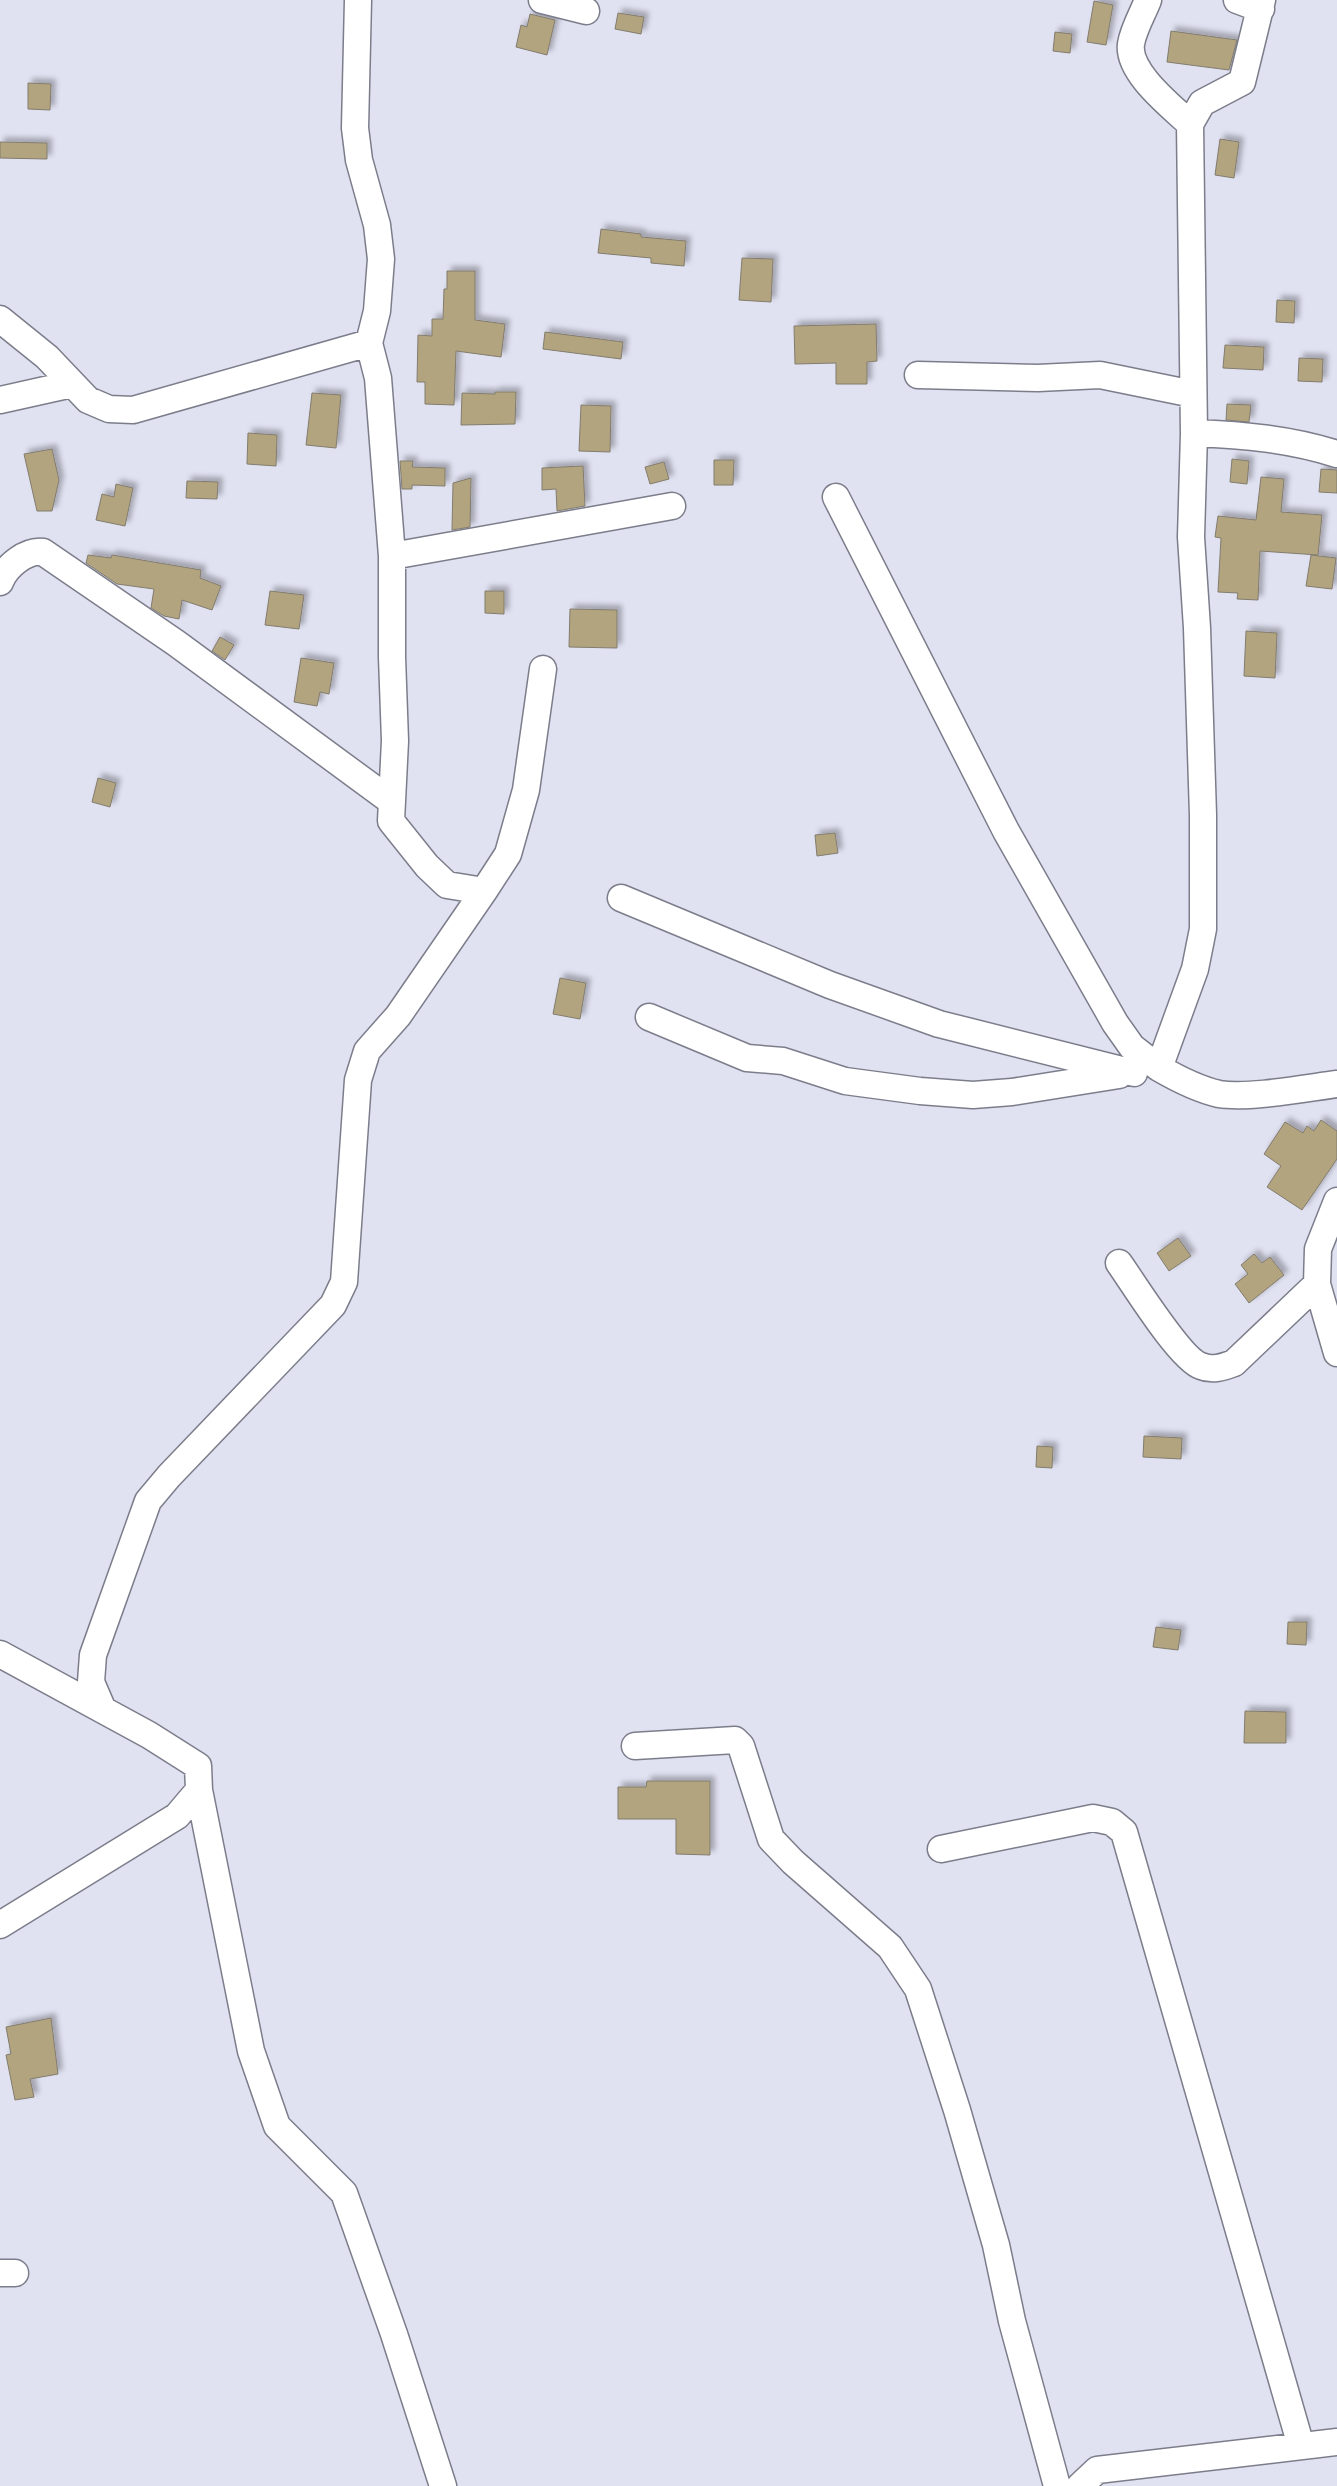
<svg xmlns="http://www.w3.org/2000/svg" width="1337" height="2486" viewBox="0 0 1337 2486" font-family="Jost,sans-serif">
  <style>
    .building { fill: #b2a47f; stroke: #827c6e; filter: url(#shadow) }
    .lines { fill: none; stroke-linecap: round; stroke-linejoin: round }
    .minor-casing { stroke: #7c7d8b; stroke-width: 29 }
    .minor { stroke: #fff; stroke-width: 26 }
  </style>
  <defs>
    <filter id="shadow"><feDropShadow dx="4.5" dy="-4.5" stdDeviation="2.5" flood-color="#0004"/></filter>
  </defs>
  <rect width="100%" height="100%" fill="#e0e1f1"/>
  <!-- building -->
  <path class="building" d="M1094 1 1113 5 1106 45 1087 42Z
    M618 13 644 17 641 34 615 29Z
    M530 14 555 20 547 55 516 47 521 25 527 27Z
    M1171 31 1237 40 1229 70 1167 62Z
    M1055 32 1072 34 1070 53 1053 51Z
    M28 83 51 84 50 110 28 109Z
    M1220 139 1239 142 1234 178 1215 175Z
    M0 142 47 143V159L0 158Z
    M601 229 641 234V237L686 241 684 266 651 263V258L598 253Z
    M742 258 773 259 771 302 739 300Z
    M447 271H475V320L505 324 501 357 456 351 454 405 425 404V382H417L418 335 432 336V319H443L444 289H447Z
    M1277 300 1295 301 1294 323 1276 322Z
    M876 324 877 361 867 362V384H836V363L795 364 794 326Z
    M545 332 623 342 621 359 543 349Z
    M1225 345 1264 347 1263 370 1223 368Z
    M1299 358 1323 359 1322 382 1298 381Z
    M495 392H516L515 424 461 425 462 393 495 394Z
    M312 393 341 395 336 448 306 445Z
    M1227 404 1251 405 1249 422 1226 420Z
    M581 405 611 406 610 452 579 451Z
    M248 433 277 435 276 466 247 464Z
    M52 449 59 480 52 511H37L24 454Z
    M1232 459 1249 461 1247 484 1230 482Z
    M714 460H734L733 485H714Z
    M400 461H413L412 467 445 468V486L412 485V489H402Z
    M664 462 669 479 650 484 645 467Z
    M583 466 585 506 557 511 556 489 542 490V468Z
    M1321 469 1337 470V493L1319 492Z
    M1261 477 1284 479 1281 512 1322 515 1318 555 1260 551 1258 600 1237 599 1238 593 1218 592 1221 538 1215 537 1218 516 1256 520Z
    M471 478 470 527 452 530 453 483Z
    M187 481 218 482 217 499 186 498Z
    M116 484 133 488 125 526 96 520 102 494 114 497Z
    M88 555 111 558 112 555 201 570 200 578 221 586 212 610 182 600 179 619 164 616 151 608 154 589 117 584 86 563Z
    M1311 555 1336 558 1332 589 1306 586Z
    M270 591 304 595 299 629 265 625Z
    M485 591H504V614L485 613Z
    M570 609 617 610V648L569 647Z
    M1246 631 1277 633 1275 678 1244 676Z
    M220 637 234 645 225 660 212 651Z
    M301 658 334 663 329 694 320 692 317 706 294 702Z
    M98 778 116 783 110 807 92 802Z
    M835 833 838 853 817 856 815 835Z
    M560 978 586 983 580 1019 553 1014Z
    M1321 1120 1337 1131V1159L1302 1210 1267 1187 1281 1166 1264 1154 1285 1122 1303 1133 1307 1126 1314 1131Z
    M1178 1238 1191 1256 1169 1271 1157 1253Z
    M1254 1254 1262 1263 1270 1257 1284 1275 1249 1303 1235 1284 1248 1274 1241 1265Z
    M1144 1436 1182 1438 1181 1459 1143 1457Z
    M1037 1446 1053 1447 1052 1468 1036 1467Z
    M1288 1622H1307L1306 1645 1287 1644Z
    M1156 1627 1181 1630 1178 1650 1153 1647Z
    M1245 1711 1286 1712V1743H1244Z
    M647 1781H710V1855L676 1854V1819H618V1787H646Z
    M51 2018 58 2074 30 2079 34 2097 15 2100 6 2055 11 2054 6 2027Z"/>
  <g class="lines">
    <!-- minor casing -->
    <g class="minor-casing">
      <path id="minor" d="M542 0 586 11
        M1148 0C1143 13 1133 30 1131 44 1127 72 1171 106 1190 124L1194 433 1191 537 1197 628 1203 815V929L1195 969 1159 1068C1178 1079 1197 1089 1219 1094 1248 1099 1306 1088 1337 1084
        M1237 0 1261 9
        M1190 124 1202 103 1242 82 1262 0
        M0 319 47 357 88 400 109 409 133 410 369 343
        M918 375 1038 378 1100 375 1193 394
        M0 400 72 384
        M1194 433C1244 435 1290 439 1337 454
        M836 497 1006 831 1115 1023 1132 1047 1159 1068
        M392 556 672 506
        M0 582C6 566 26 550 43 552L176 643 391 801
        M484 891 508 854 526 790 543 669
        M621 898 830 985 939 1024 1134 1073
        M649 1017 747 1058 783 1061 845 1081 920 1091 973 1095 1012 1092 1119 1075
        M1337 1201 1318 1249 1317 1284 1337 1353
        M1119 1263C1134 1284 1180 1359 1201 1366 1213 1371 1223 1367 1234 1363L1317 1284
        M0 1654 103 1710
        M635 1746 735 1740 741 1746 771 1839 793 1862 890 1947 918 1989 957 2110 996 2245 1012 2321 1057 2486
        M199 1790 251 2051 277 2126 344 2193 394 2334 443 2486
        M941 1849 1093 1818 1112 1822 1124 1832 1301 2446
        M0 1925 177 1816 199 1790 198 1766 149 1735 103 1710 91 1682 93 1655 148 1501 169 1476 333 1305 344 1282 358 1080 367 1051 398 1016 484 891 447 885 427 866 391 821 395 741 392 657V556L378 378 369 343 377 311 381 259 377 225 359 160 355 128 358 0
        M0 2273H15
        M1080 2486 1097 2470 1337 2442"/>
    </g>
    <!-- minor -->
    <use href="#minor" class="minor"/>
  </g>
</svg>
